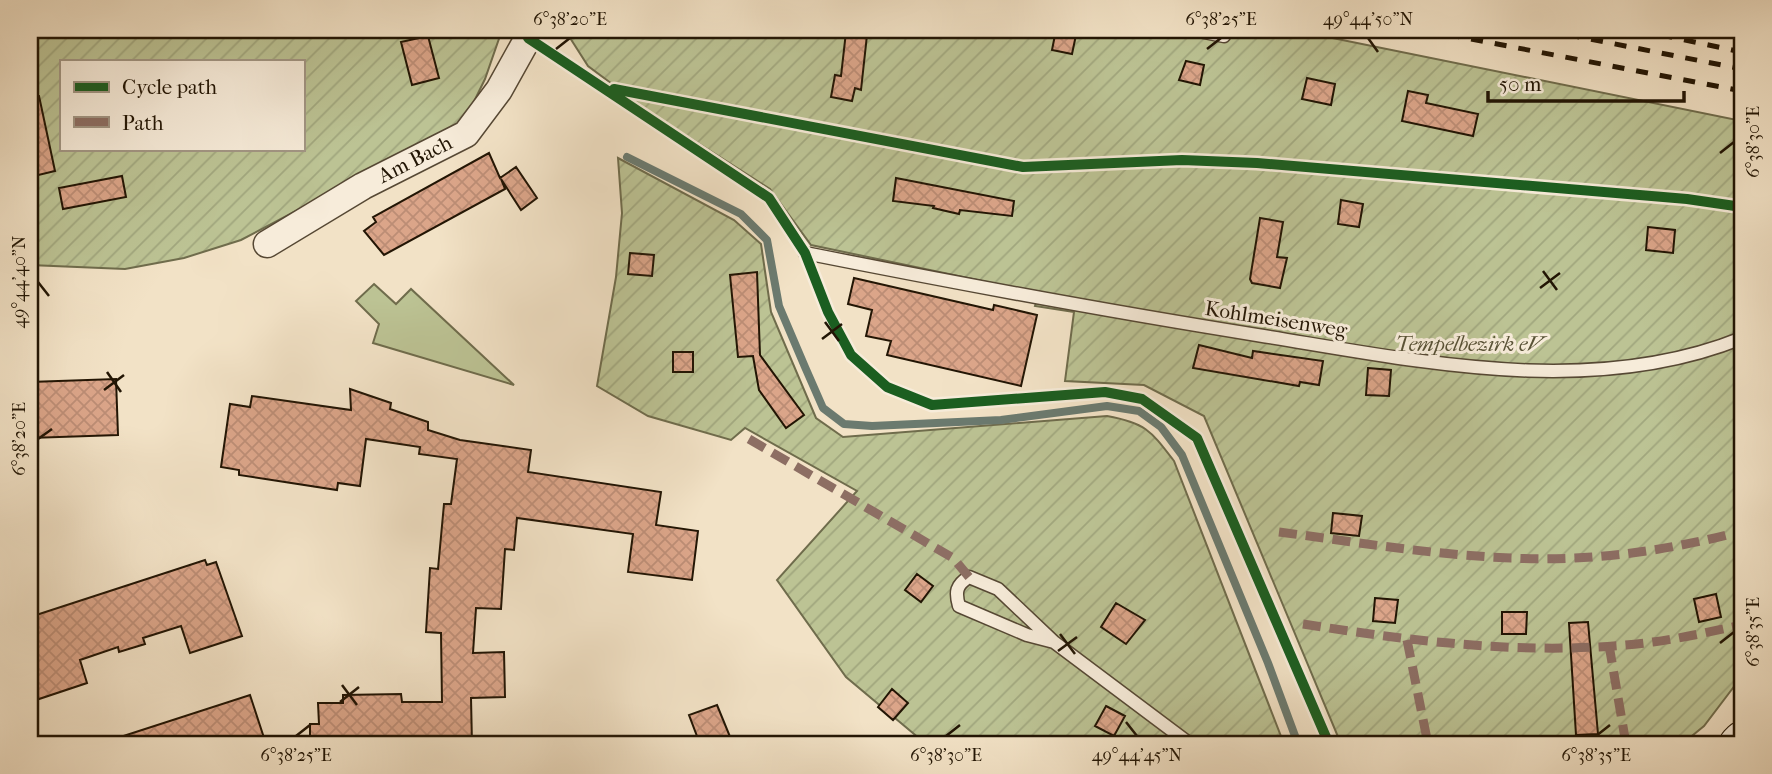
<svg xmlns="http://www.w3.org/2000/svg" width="1772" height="774" viewBox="0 0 1772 774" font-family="'IM FELL French Canon',serif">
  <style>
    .park { fill: #bcc394; stroke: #6f6c4c; stroke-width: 2 }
    .garden { fill: url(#garden-furrows); stroke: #6f6c4c; stroke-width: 2; fill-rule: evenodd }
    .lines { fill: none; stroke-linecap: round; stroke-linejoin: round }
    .stream { stroke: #6b7a6f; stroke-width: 8 }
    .building { fill: url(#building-cross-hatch); stroke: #221504; stroke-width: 2 }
    .lane-casing { stroke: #564834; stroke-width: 15 }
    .street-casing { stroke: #564834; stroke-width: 29 }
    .secondary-casing { stroke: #221504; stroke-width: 39 }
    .lane { stroke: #f7ecda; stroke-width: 12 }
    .street { stroke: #f7ecda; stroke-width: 26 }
    .secondary { stroke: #f7ecda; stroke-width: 37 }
    .rail { stroke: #221504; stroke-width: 5; stroke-dasharray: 12 12; stroke-linecap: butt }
    .quiet { stroke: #8d6e63; stroke-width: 9; stroke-dasharray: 18 9; stroke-linecap: butt }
    .cycleway-casing { stroke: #f7ecda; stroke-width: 15 }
    .cycleway { stroke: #1b5e20; stroke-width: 10 }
    .ticks { fill: none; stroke: #221504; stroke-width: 2.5 }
    .labels { text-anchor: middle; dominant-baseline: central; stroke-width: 6; stroke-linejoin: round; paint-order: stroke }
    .street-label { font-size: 21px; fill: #221504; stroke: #f7ecda }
    .park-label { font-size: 21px; font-style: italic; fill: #585236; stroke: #f7ecda }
    .neatline { fill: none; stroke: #221504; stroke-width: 2.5 }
    .ticks-label { font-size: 18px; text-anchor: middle; fill: #221504 }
  </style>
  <defs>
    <pattern id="garden-furrows" width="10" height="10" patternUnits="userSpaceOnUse" patternTransform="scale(1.75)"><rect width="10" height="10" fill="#bcc394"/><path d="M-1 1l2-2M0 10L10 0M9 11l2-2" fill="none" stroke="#a1a77e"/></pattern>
    <pattern id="building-cross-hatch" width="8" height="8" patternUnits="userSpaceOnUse" patternTransform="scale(1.75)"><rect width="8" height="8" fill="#dba589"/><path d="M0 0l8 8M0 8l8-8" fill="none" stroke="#bc8d75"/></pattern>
  </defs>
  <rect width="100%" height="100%" fill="#f2e2c6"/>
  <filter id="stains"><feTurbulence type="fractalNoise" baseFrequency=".00286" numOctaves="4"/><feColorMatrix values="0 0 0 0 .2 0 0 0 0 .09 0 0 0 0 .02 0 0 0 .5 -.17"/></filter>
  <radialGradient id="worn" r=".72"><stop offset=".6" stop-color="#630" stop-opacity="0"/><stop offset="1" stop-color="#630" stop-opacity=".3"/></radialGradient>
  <!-- park -->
  <path class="park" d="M374 284 396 304 411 289 514 385 373 343 379 324 356 301Z"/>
  <!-- garden -->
  <path class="garden" d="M30 30H502L485 79 464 122 241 240 184 258 125 269 30 265ZM61 61H303V149H61Z
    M565 30H1293L1742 121V676L1704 726 1682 744H1341L1204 416 1144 385 1065 381 1074 312 1035 306 1039 293 811 245 770 189 651 113 588 66Z
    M618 158 734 220 761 244 771 312 816 418 843 437 1107 416C1146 423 1151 431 1174 461L1284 744H926L846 677 777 580 857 491 745 428 731 440 648 416 597 386 616 277 622 213Z"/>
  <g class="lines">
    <!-- stream -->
    <path class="stream" d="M627 157 741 214 767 240 779 306 805 367 823 408 844 424 872 426 1001 420 1107 406 1139 411 1161 427 1182 455 1268 663 1298 744"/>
  </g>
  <!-- building -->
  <path class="building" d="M1056 30 1076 35 1072 54 1052 50Z
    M846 32 867 35 861 90 855 88 852 101 831 97 835 75 841 76Z
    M428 36 439 78 412 85 401 42Z
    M1186 61 1204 65 1200 85 1179 80Z
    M1307 78 1335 84 1331 105 1302 99Z
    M1408 91 1428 95 1426 103 1478 114 1473 136 1402 121Z
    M39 96 55 171 30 177V97Z
    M489 153 500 178 516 167 537 198 521 210 501 179 505 189 384 255 364 231 376 222 373 217Z
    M122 176 126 197 63 209 59 188Z
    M896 178 1014 201 1012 216 960 210 959 214 933 208 934 206 893 201Z
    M1341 200 1363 204 1359 227 1338 224Z
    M1260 218 1283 222 1277 257 1287 258 1280 288 1252 283 1250 279Z
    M1648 227 1675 230 1673 253 1646 250Z
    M630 253 654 255 652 276 628 274Z
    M757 272 760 355 804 415 786 428 759 390 753 356 738 357 730 275Z
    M854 278 993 310 994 305 1037 315 1021 386 887 355 891 341 866 336 872 310 848 304Z
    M1199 345 1252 358 1253 351 1323 361 1319 385 1300 382 1299 386 1193 368Z
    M673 352H693V372H673Z
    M1368 368 1391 370 1389 396 1366 395Z
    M116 379 118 435 30 438V382Z
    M350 389 391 403 390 409 428 422V430L460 440 531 450 528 472 661 492 656 525 698 531 692 580 628 572 633 534 517 518 514 550 505 549 501 609 476 608 473 653 504 652 505 697 471 698 472 744H395V739L310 744V724H319L318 703H343V695L401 694 402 702H442L441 633 426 632 430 568 438 569 444 504H451L457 459 419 454 420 447 366 439 360 486 338 483 337 490 239 475V470L221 467 230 404 250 407 252 396 351 410Z
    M1333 513 1362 516 1359 536 1331 533Z
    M205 560 207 565 216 562 242 636 190 653 181 626 143 638 145 644 119 652 118 647 80 660 87 683 30 702V617Z
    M917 574 933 586 921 602 905 590Z
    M1716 594 1721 617 1699 622 1694 599Z
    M1375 598 1398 600 1395 623 1373 621Z
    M1116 603 1145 620 1126 644 1101 627Z
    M1502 612H1527L1526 634H1502Z
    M1588 622 1598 734 1576 735 1569 623Z
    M892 689 908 703 893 720 878 707Z
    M250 695 266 744H111V740Z
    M717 705 733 744H700L689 715Z
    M1106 706 1125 716 1114 736 1095 726Z"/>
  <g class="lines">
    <!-- lane casing -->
    <g class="lane-casing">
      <path id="lane" d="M1194 30 1224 36
        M805 253C956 283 1106 311 1257 335 1414 360 1589 400 1742 338
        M1054 642 1027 635 959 606C955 592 956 585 969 577L998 589 1054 642 1190 744"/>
    </g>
    <!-- street casing -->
    <g class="street-casing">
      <path id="street" d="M267 244 363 186 466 134 499 90 528 38V30"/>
    </g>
    <!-- secondary casing -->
    <g class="secondary-casing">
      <path id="secondary" d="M1738 744 1742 740"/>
    </g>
    <!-- lane -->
    <use href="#lane" class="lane"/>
    <!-- street -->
    <use href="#street" class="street"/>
    <!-- secondary -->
    <use href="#secondary" class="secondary"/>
    <!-- rail -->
    <path class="rail" d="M1424 30 1742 91
      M1544 30 1742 69
      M1637 30 1742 52"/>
    <!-- quiet -->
    <path class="quiet" d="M749 439 953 558 969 577
      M1279 532C1356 542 1433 555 1511 558 1587 562 1669 551 1742 531
      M1303 624C1418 642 1536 657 1653 642 1683 638 1713 631 1742 625
      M1407 640 1428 744
      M1609 645 1626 744"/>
    <!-- cycleway casing -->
    <g class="cycleway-casing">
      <path id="cycleway" d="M528 30V38L769 198 805 253 828 312 851 355 887 387 932 405 1105 392 1142 399 1197 438 1329 744
        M614 89 1023 167 1182 160 1257 163 1687 199 1742 207"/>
    </g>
    <!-- cycleway -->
    <use href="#cycleway" class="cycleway"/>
  </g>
  <!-- ticks -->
  <path class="ticks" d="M1368 38 1378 52M556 49 570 38M1207 49 1221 38M1720 153 1734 142M1543 271 1557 290M38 282 49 296M1540 288 1560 273M825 322 839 341M822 339 842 324M107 372 121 392M104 390 124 375M38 439 52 429M1060 634 1075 654M1720 643 1734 632M1058 651 1077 637M342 685 357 705M340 702 359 687M1126 722 1137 736M296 736 310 725M946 736 960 725M1596 736 1610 725"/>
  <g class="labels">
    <!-- street labels -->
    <g class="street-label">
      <text transform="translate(415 159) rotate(-27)">Am Bach</text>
      <text transform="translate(1276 319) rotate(9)">Kohlmeisenweg</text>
    </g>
    <!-- park labels -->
    <g class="park-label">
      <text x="1470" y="344">Tempelbezirk eV</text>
    </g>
  </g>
  <!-- margin -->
  <rect width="1772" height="774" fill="none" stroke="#f2e2c6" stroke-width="77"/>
  <!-- legend -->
  <rect x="60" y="60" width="245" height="91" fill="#f7ecda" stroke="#a29684" stroke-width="2"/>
  <rect x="74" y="82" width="35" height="10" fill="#1b5e20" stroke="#a29684" stroke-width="2"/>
  <text x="122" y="94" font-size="21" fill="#221504">Cycle path</text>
  <rect x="74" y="117" width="35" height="10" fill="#8d6e63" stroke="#a29684" stroke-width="2"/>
  <text x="122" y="130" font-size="21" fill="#221504">Path</text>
  <!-- scale -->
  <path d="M1488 91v10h196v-10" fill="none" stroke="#221504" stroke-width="3.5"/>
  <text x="1499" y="91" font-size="21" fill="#221504" stroke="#f7ecda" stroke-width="5" paint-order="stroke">50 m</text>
  <rect x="38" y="38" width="1696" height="698" class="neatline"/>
  <g class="ticks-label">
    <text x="570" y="25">6°38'20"E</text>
    <text x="1221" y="25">6°38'25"E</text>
    <text x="1368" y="25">49°44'50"N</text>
    <text transform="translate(1753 142) rotate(-90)" y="6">6°38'30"E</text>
    <text transform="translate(19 282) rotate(-90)" y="6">49°44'40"N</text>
    <text transform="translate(19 439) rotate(-90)" y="6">6°38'20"E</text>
    <text transform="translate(1753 632) rotate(-90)" y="6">6°38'35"E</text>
    <text x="296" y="761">6°38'25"E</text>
    <text x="946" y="761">6°38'30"E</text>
    <text x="1137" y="761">49°44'45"N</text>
    <text x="1596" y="761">6°38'35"E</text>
  </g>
  <rect width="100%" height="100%" filter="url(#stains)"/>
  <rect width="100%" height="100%" fill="url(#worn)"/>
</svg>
